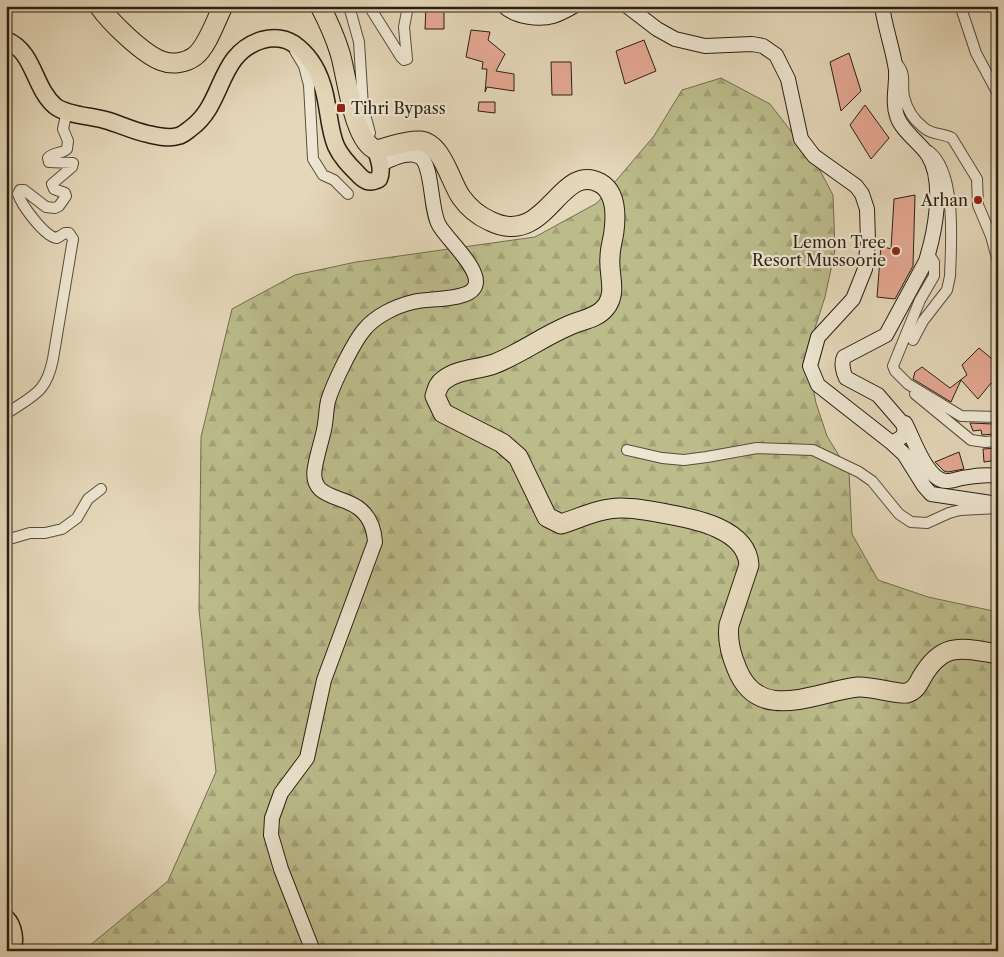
<svg xmlns="http://www.w3.org/2000/svg" width="1004" height="957" viewBox="0 0 1004 957" font-family="'Libre Caslon Text',serif">
  <style>
    .forest { fill: url(#forest-firs); stroke: #726e4e }
    .building { fill: #e5a894; stroke: #291f12 }
    .lines { fill: none; stroke-linecap: round; stroke-linejoin: round }
    .street-casing { stroke: #584d3c; stroke-width: 12 }
    .secondary-casing { stroke: #291f12; stroke-width: 16 }
    .primary-casing { stroke: #291f12; stroke-width: 19 }
    .highway-casing { stroke: #291f12; stroke-width: 21 }
    .street { stroke: #eee6d2; stroke-width: 10 }
    .secondary { stroke: #eee6d2; stroke-width: 14 }
    .primary { stroke: #e5d8ba; stroke-width: 16 }
    .highway { stroke: #e5d8ba; stroke-width: 19 }
    .poi-dot { fill: #8f2418; stroke: #eee6d2; stroke-width: 2 }
    .labels { text-anchor: middle; dominant-baseline: central; stroke-width: 4.5; stroke-linejoin: round; paint-order: stroke }
    .poi-label { font-size: 16px; fill: #291f12; stroke: #eee6d2; text-anchor: end }
  </style>
  <defs>
    <pattern id="forest-firs" width="22" height="20" patternUnits="userSpaceOnUse" patternTransform="scale(1.25)"><rect width="22" height="20" fill="#bcbc8b"/><path d="M5 1l3.5 6h-7zM16 11l3.5 6h-7z" fill="#a2a177"/></pattern>
  </defs>
  <rect width="100%" height="100%" fill="#e5d8ba"/>
  <filter id="stains"><feTurbulence type="fractalNoise" baseFrequency=".004" numOctaves="4"/><feColorMatrix values="0 0 0 0 .2 0 0 0 0 .09 0 0 0 0 .02 0 0 0 .5 -.17"/></filter>
  <radialGradient id="worn" r=".72"><stop offset=".6" stop-color="#630" stop-opacity="0"/><stop offset="1" stop-color="#630" stop-opacity=".3"/></radialGradient>
  <!-- forest -->
  <path class="forest" d="M721 78 770 104 817 165 833 195 835 250 825 297 813 334 809 367 816 403 827 436 849 472 852 534 878 580 928 597 998 612V951H83L168 881 216 772 199 610 201 437 232 309 295 275 356 262 535 237 597 203 654 136 682 90Z"/>
  <!-- building -->
  <path class="building" d="M426 6H444V29H425Z
    M471 30 490 32 488 40 505 54 496 71 514 74V91L487 87 485 92 487 69H482L483 62 466 57Z
    M644 40 656 71 625 84 616 51Z
    M849 53 861 91 841 111 830 62Z
    M551 62H571L572 95H552Z
    M479 102H495V113L478 111Z
    M865 105 889 138 871 159 850 125Z
    M915 195 913 266 895 299 877 297 881 246 891 249 894 199Z
    M979 348 998 364V391L991 383 978 399 961 380 951 402 913 379 915 372 922 367 950 388 967 375 962 365Z
    M970 423 993 424 995 434 982 435 981 430 973 431Z
    M998 448V460L984 462 983 449Z
    M959 452 964 469 948 472 944 471 935 462Z"/>
  <g class="lines">
    <!-- street casing -->
    <g class="street-casing">
      <path id="street" d="M349 6 359 42 363 107 370 133
        M369 6 401 57 404 60 407 59 404 27 408 6
        M961 8 976 53 998 94
        M295 51 304 66 309 85 313 159 323 175 334 180 348 194
        M894 61C908 73 901 82 904 97 907 109 914 120 923 127 931 135 942 133 952 138L977 179 978 205 991 236 998 262
        M928 253 934 262V276L920 300 893 366 895 371 908 384 961 416 998 417
        M998 282V301
        M913 340 923 321 947 290 950 276C951 244 957 172 929 151
        M915 394 971 440 985 442 998 441
        M6 414C33 395 46 394 53 359L73 239 69 233H65L57 238C45 237 22 206 18 194L20 190H24L46 207 55 208 59 206 66 196 65 193 54 189 52 184 72 167 73 163 49 162 48 158C53 152 62 154 67 149L68 141 63 129 67 111
        M627 450 662 458 684 460 707 457 757 448 813 450 859 472 872 481 899 514 911 522 927 523 949 513 960 510 998 508
        M6 540 30 533H45L62 529 77 518 88 499 101 489"/>
    </g>
    <!-- secondary casing -->
    <g class="secondary-casing">
      <path id="secondary" d="M504 6C515 17 539 20 553 16 560 14 567 10 574 6
        M627 6 657 29 675 39 705 46 752 44 763 46 776 55 788 79 801 139 814 156 856 186 862 194 867 209 868 242 865 269 853 299 818 337 810 366 818 385 892 443 902 437 905 431 903 424 878 395 846 378C843 372 841 363 844 357L886 335 926 261C935 232 945 182 928 155 920 143 901 130 897 116 892 102 897 85 896 70 893 49 885 28 882 6
        M905 423C913 437 927 482 947 481 952 481 957 479 962 478 974 476 986 474 998 476
        M892 443 904 454 924 486 931 494 998 504
        M313 951 281 869 271 835 272 818 281 793 307 758 324 680 375 542C374 527 369 515 357 507 340 495 309 498 315 467 317 455 321 443 324 430 326 421 326 410 328 401 333 384 353 343 364 330 375 316 396 306 413 302 427 298 466 301 474 288 485 272 447 240 439 225 430 210 433 165 420 157 409 150 392 159 381 164"/>
    </g>
    <!-- primary casing -->
    <g class="primary-casing">
      <path id="primary" d="M6 40C35 52 33 87 55 106 66 115 91 116 105 120 120 124 133 131 148 134 157 136 169 139 178 136 183 135 187 131 191 128 225 103 217 54 262 40 273 37 285 38 294 44 308 54 317 68 322 84 329 104 328 127 336 146 341 157 349 165 357 173 364 181 369 184 379 179 383 169 379 160 376 150
        M6 918C14 926 16 941 12 951"/>
    </g>
    <!-- highway casing -->
    <g class="highway-casing">
      <path id="highway" d="M99 6C110 22 144 55 162 61 172 65 186 63 195 56 207 47 216 20 223 6
        M320 6C328 21 335 37 340 53 347 76 353 141 376 150 390 147 405 140 420 141 442 143 450 181 461 197 468 207 479 216 490 221 547 249 559 161 600 183 616 192 616 215 614 231 613 240 610 248 610 257 608 274 618 293 605 308 596 319 580 320 568 326 542 337 520 354 494 364 477 370 458 369 444 380 438 384 437 390 435 396L443 413 502 443 518 457 547 517 561 524C580 518 600 508 621 508 636 508 652 511 667 514 695 519 747 529 749 565L729 625C727 640 731 655 737 669 759 725 817 691 858 687 871 686 899 695 907 693 916 690 918 684 922 677 943 641 962 648 998 654"/>
    </g>
    <!-- street -->
    <use href="#street" class="street"/>
    <!-- secondary -->
    <use href="#secondary" class="secondary"/>
    <!-- primary -->
    <use href="#primary" class="primary"/>
    <!-- highway -->
    <use href="#highway" class="highway"/>
  </g>
  <!-- markers -->
  <g class="poi-dot">
    <rect x="336" y="103" width="10" height="10" rx="2.5"/>
    <circle cx="978" cy="200" r="5"/>
    <circle cx="896" cy="251" r="5"/>
  </g>
  <g class="labels">
    <!-- poi labels -->
    <g class="poi-label">
      <text x="351" y="108" text-anchor="start">Tihri Bypass</text>
      <text x="968" y="200">Arhan</text>
      <text x="886" y="242">Lemon Tree<tspan x="886" dy="18">Resort Mussoorie</tspan></text>
    </g>
  </g>
  <!-- margin -->
  <rect width="1004" height="957" fill="none" stroke="#e5d8ba" stroke-width="25"/>
  <rect x="8" y="8" width="989" height="942" fill="none" stroke="#291f12" stroke-width="2.5"/>
  <rect x="12" y="12" width="979" height="932" fill="none" stroke="#291f12"/>
  <rect width="100%" height="100%" filter="url(#stains)"/>
  <rect width="100%" height="100%" fill="url(#worn)"/>
</svg>
